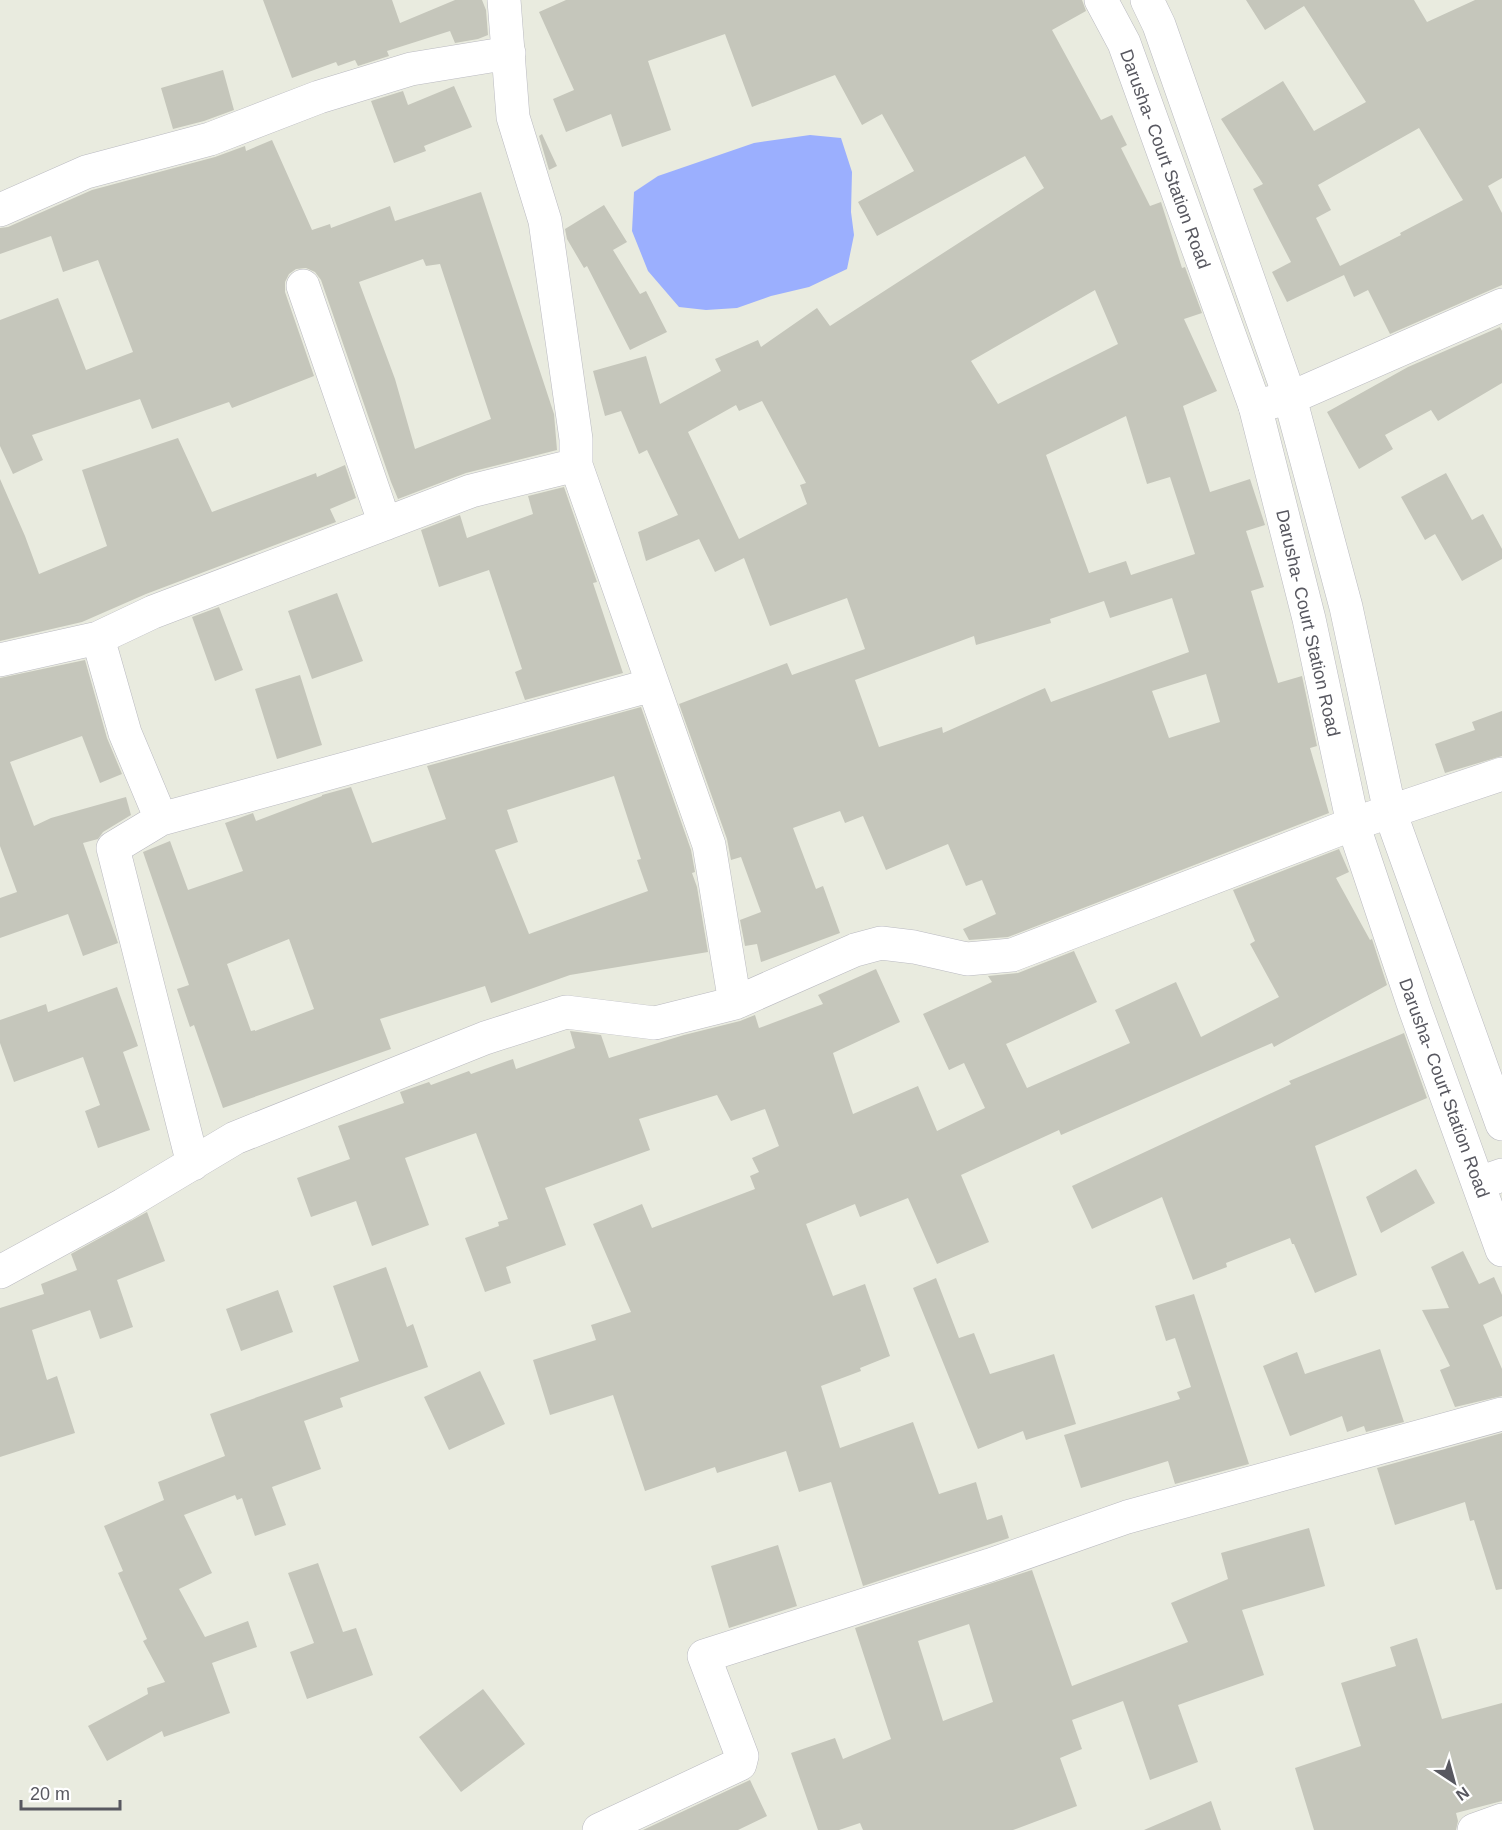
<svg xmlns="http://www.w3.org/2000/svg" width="1502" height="1830" viewBox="0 0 1502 1830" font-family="Helvetica,sans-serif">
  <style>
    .water { fill: #9baffe }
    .building { fill: #c5c6bb; fill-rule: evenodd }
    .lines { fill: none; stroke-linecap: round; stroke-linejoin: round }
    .minor-casing { stroke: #babac1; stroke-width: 34 }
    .tertiary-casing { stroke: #babac1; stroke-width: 34 }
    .minor { stroke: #fff; stroke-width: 33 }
    .tertiary { stroke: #fff; stroke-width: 33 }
    .labels { text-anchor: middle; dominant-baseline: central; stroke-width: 4.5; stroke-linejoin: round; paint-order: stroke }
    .street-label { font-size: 18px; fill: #585860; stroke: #fff }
  </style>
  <rect width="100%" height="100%" fill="#e9ebdf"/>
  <!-- water -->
  <path class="water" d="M810 135 841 138 852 172 851 212 854 235 847 269 809 287 771 296 737 308 706 310 679 307 648 271 632 231 634 192 658 176 754 143Z"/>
  <!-- building -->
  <path class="building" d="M263 0H392L400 23 455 0H482L486 10 488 35 478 39 455 43 450 31 387 51 389 56 358 66 355 60 338 66 336 62 292 78Z
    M566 0H1082L1086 11 1052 30 1101 120 1112 115 1127 145 1121 148 1150 206 1161 202 1182 268 1185 267 1202 313 1184 319 1217 391 1183 406 1210 492 1250 479 1265 525 1246 531 1264 587 1251 591 1278 683 1302 676 1317 746 1310 748 1329 813 1008 937 969 940 963 929 996 914 982 880 966 886 948 844 886 870 863 816 845 823 840 811 793 828 816 889 823 886 840 933 761 962 757 944 745 946 740 920 761 912 741 857 731 860 727 839 679 704 787 663 792 675 865 649 847 598 770 626 744 558 715 572 699 539 646 561 638 532 678 515 647 450 639 454 621 411 605 416 593 371 646 356 660 404 721 371 715 359 758 340 761 347 817 308 830 326 1044 188 1025 156 877 236 858 202 914 171 882 114 862 125 835 75 752 107 725 34 648 61 671 130 622 147 611 114 566 132 553 99 574 90 539 12ZM1095 290 1118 344 998 404 971 361ZM762 401 806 483 800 485 807 504 739 539 688 432 736 405 739 411ZM1126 416 1147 484 1170 477 1195 554 1131 575 1126 561 1089 573 1046 455ZM1172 598 1189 652 1051 702 1045 688 943 733 942 727 879 747 855 680 974 636 976 645 1051 623 1050 619 1104 601 1110 618ZM1206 674 1220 722 1169 738 1152 691Z
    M1246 0H1414L1427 22 1475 0H1502V178L1488 186 1502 213V285L1390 334 1368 290 1354 297 1344 275 1287 302 1272 272 1291 262 1253 189 1263 184 1221 119 1283 81 1314 131 1366 102 1304 6 1265 30ZM1419 128 1463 200 1400 233 1401 235 1340 266 1316 218 1331 210 1318 185Z
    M223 70 234 110 204 121 173 129 161 88Z
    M454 86 472 127 424 146 426 151 394 163 371 101 403 91 408 105Z
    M542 134 557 166 549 170 539 136Z
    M272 140 312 230 330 224 331 228 390 206 395 221 481 192 554 414 557 450 466 473 398 499 391 482 321 280 315 272 306 268 296 269 289 274 285 282V292L314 376 232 408 229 402 152 429 140 399 32 435 43 460 13 474 0 446V320L58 298 86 370 133 352 98 260 63 272 51 236 0 254V228L8 227 92 190 215 157 245 146 246 151ZM423 259 426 266 440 264 491 419 415 449 395 379 359 282Z
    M604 205 627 242 613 250 640 294 646 291 667 332 630 350 587 266 584 268 567 239 565 229Z
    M1500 327 1502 331V383L1438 421 1431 410 1385 435 1393 449 1359 469 1327 412 1408 367Z
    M178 438 212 512 316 473 317 477 345 465 356 498 330 509 336 522 146 594 82 622 0 641V479L25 536 39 574 107 546 82 470Z
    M1446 473 1472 520 1483 514 1502 549V559L1462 581 1435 534 1425 540 1401 497Z
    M564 487 597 582 593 583 623 673 525 700 515 672 522 669 489 570 439 587 421 530 460 515 467 538 533 514 528 496Z
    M337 593 363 661 312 679 288 611Z
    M219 607 243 670 215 681 192 617Z
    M85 660 107 738 122 774 100 783 82 736 10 762 34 826 51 818 126 797 131 815 103 832 98 839 83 843 118 943 83 956 68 914 0 938V898L17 892 0 846V678Z
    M300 675 322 745 277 759 255 689Z
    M641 707 691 850 695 872 692 873 697 887 708 952 570 975 491 1003 485 986 380 1019 391 1049 223 1108 194 1025 190 1027 177 989 189 985 143 852 170 841 188 890 243 871 225 823 253 813 256 821 322 796V795L351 787 372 843 446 819 427 766ZM614 776 641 859 637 860 648 891 529 934 495 850 518 842 507 810ZM289 939 314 1009 255 1031V1030L251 1031 227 964Z
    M1502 711V756L1445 773 1435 744 1475 730 1472 722Z
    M1339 849 1349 872 1336 878 1370 940 1372 939 1387 985 1274 1047 1272 1043 1061 1135 1059 1130 961 1175 989 1242 937 1264 908 1198 860 1217 855 1204 806 1224 833 1296 865 1284 890 1356 860 1368 861 1371 821 1386 840 1448 913 1422 939 1494 976 1482 987 1520 1002 1515 1009 1538 863 1586 831 1482 799 1492 786 1451 717 1473 715 1467 645 1491 613 1395 550 1415 533 1360 596 1340 591 1325 631 1312 593 1224 642 1204 652 1228 755 1189 750 1176 759 1172 752 1158 779 1146 765 1109 731 1121 717 1095 639 1119 650 1150 545 1188 566 1245 506 1267 511 1283 485 1292 465 1238 499 1226 498 1222 508 1219 476 1133 405 1158 429 1225 372 1246 356 1201 311 1217 297 1178 350 1159 338 1126 404 1103 400 1092 429 1082 431 1085 469 1071 471 1074 513 1059 516 1069 575 1048 570 1031 601 1035 609 1058 684 1035 740 1021 755 1015 759 1028 823 1004 818 995 876 969 900 1022 833 1053 853 1114 918 1086 937 1131 985 1108 964 1063 949 1070 923 1014 992 982 988 976 1018 973 1074 951 1097 1002 1006 1044 1027 1088 1130 1043 1115 1010 1176 982 1201 1037 1279 997 1250 944 1255 941 1233 890Z
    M117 987 138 1046 123 1052 150 1130 98 1148 85 1111 100 1105 83 1057 14 1082 0 1043V1020L46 1004 48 1012Z
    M1404 1033 1427 1098 1315 1146 1357 1275 1315 1293 1294 1244H1292L1290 1238 1226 1263 1227 1267 1193 1280 1162 1197 1092 1229 1072 1186 1291 1084 1289 1081Z
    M1416 1169 1435 1203 1381 1233 1366 1197Z
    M147 1212 165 1261 117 1280 133 1327 100 1339 90 1310 32 1330 47 1380 57 1376 75 1433 0 1457V1308L44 1294 41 1284 77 1270 71 1254Z
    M1463 1251 1479 1284 1494 1277 1502 1295V1316L1483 1325 1502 1369V1396L1455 1407 1440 1370 1450 1366 1422 1310 1449 1308 1431 1267Z
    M386 1267 407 1327 413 1324 428 1367 340 1398 343 1407 304 1421 321 1469 272 1487 286 1525 255 1536 242 1498 237 1500 235 1495 184 1515 212 1573 179 1589 205 1637 248 1621 257 1647 212 1663 230 1713 164 1737 162 1731 107 1761 88 1726 148 1694 147 1688 165 1682 143 1641 147 1639 118 1573 123 1571 104 1526 164 1500 158 1482 225 1456 210 1414 359 1361 333 1286Z
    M936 1278 959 1338 974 1333 990 1374 1054 1354 1076 1424 1026 1440 1023 1431 978 1449 913 1288Z
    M278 1290 293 1332 241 1351 226 1309Z
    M1194 1294 1249 1464 1175 1484 1168 1461 1081 1488 1064 1435 1180 1399 1177 1392 1191 1387 1175 1338 1166 1341 1155 1306Z
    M1380 1349 1404 1422 1366 1432 1364 1426 1347 1432 1342 1416 1290 1436 1263 1366 1297 1352 1305 1374Z
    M480 1371 505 1424 449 1450 424 1397Z
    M1502 1433V1589L1496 1590 1474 1520 1470 1521 1465 1502 1395 1525 1377 1468Z
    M1309 1528 1325 1586 1242 1610 1264 1675 1178 1705 1198 1762 1150 1780 1123 1701 1072 1720 1082 1749 1060 1758 1077 1806 1013 1830H863L860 1823 839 1830H818L791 1753 835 1738 843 1759 891 1739 855 1628 1032 1570 1072 1686 1188 1642 1171 1603 1228 1579 1221 1553ZM969 1624 993 1702 943 1721 918 1641Z
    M778 1545 797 1606 729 1628 711 1566Z
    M318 1563 343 1632 356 1628 373 1675 307 1699 290 1652 314 1643 288 1573Z
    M1417 1638 1442 1719 1502 1703V1801L1456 1813 1458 1821 1456 1830H1314L1295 1768 1361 1746 1341 1683 1396 1666 1390 1647Z
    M483 1689 525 1744 461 1792 419 1737Z
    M750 1780 767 1816 738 1830H643Z
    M1211 1801 1221 1830H1144Z"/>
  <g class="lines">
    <!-- minor casing -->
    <g class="minor-casing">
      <path id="minor" d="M504 0 513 117 545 221 576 439V465L709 845 735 1003
        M0 210 86 172 210 139 319 97 411 69 509 53
        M303 286 385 524
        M1255 406 1290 398 1502 305
        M0 660 98 638
        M161 819 125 733 98 638 153 612 471 491 576 465
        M193 1164 113 848 161 819 652 685
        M1479 1183 1502 1175
        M0 1272 123 1205 235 1138 485 1038 566 1012 655 1023 735 1003 855 950 881 943 914 947 967 959 1012 955 1353 824 1502 774
        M599 1830 740 1764 742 1756 704 1656 990 1565 1127 1517 1502 1414
        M1474 1830 1502 1820"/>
    </g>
    <!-- tertiary casing -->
    <g class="tertiary-casing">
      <path id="tertiary" d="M1101 0 1124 43 1255 406 1309 619 1353 824 1415 1009 1502 1250
        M1147 0 1159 25 1290 398 1346 607 1390 812 1502 1124"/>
    </g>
    <!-- minor -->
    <use href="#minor" class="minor"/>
    <!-- tertiary -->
    <use href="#tertiary" class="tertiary"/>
  </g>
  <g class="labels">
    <!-- street labels -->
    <g class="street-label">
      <text transform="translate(1165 159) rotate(70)">Darusha- Court Station Road</text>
      <text transform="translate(1308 623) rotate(77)">Darusha- Court Station Road</text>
      <text transform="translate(1444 1088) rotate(70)">Darusha- Court Station Road</text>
    </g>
  </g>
  <!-- north arrow -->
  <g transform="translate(1454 1782) rotate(144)" stroke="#ffffff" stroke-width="4.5" paint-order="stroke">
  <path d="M0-4.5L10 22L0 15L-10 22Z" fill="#585860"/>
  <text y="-9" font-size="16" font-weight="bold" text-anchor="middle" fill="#585860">N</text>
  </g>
  <!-- scale -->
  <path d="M21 1800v9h99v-9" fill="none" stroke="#585860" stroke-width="3"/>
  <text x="30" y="1800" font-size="18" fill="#585860" stroke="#ffffff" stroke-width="4.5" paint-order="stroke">20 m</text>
</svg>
